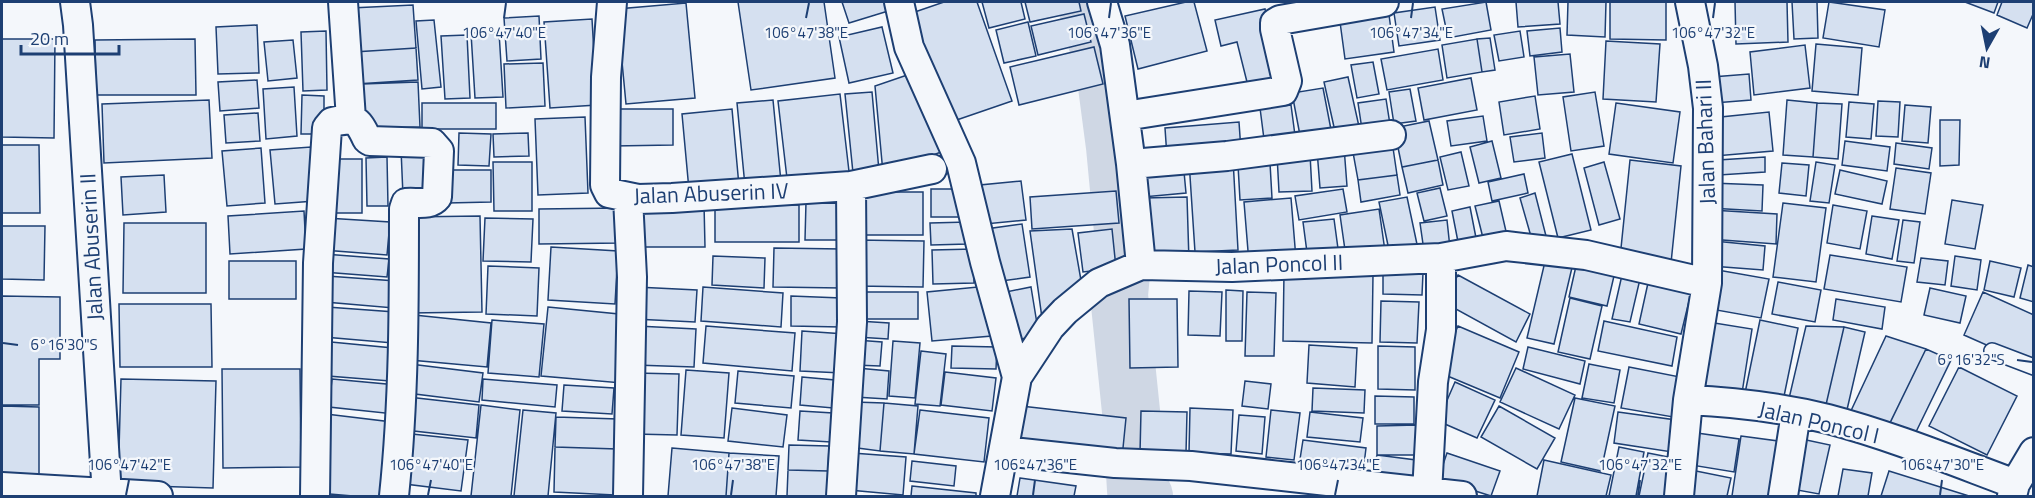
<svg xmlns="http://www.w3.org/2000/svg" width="2035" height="498" viewBox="0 0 2035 498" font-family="'Titillium Web',sans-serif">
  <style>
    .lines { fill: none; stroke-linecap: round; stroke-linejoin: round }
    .river { stroke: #cfd7e4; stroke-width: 58 }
    .building { fill: #d5e0f0; stroke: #1d3f73; stroke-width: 1.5 }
    .service-casing { stroke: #1d3f73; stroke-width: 18 }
    .minor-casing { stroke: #1d3f73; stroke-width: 32 }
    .service { stroke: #f4f7fb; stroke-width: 15 }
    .minor { stroke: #f4f7fb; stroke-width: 28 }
    .ticks { fill: none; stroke: #1d3f73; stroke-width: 2 }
    .labels { text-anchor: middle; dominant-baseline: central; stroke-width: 4.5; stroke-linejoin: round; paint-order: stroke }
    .street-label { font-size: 22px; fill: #1d3f73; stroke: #f4f7fb }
    .ticks-label { font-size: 15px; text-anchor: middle; fill: #1d3f73; stroke: #f4f7fb; stroke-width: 4.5; stroke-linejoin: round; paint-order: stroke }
  </style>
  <rect width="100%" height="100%" fill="#f4f7fb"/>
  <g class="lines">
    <!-- river -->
    <path class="river" d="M1086 2 1105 71 1115 147 1124 242 1119 295 1132 421 1136 490 1144 496"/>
  </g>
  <!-- building -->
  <path class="building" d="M738 2H824L835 78 751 90Z
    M842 2H896L898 8 849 23Z
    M944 2H977L1012 101 945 124 906 15Z
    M982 2H1021L1025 19 989 28Z
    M1025 2H1079L1081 11 1030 22Z
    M1186 2H1194L1207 51 1138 69 1125 16Z
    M1486 2 1491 30 1448 38 1442 9Z
    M1516 2H1558L1560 24 1518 27Z
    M1568 2H1606L1605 37 1567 35Z
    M1610 2H1666V40L1610 39Z
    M1735 2H1787L1788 42 1736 44Z
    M1792 2H1817L1818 38 1794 39Z
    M1829 2 1885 10 1879 47 1823 38Z
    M1965 2H1998L1994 13Z
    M2002 2H2034V12L2027 28 1997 15Z
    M686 3 695 98 626 104 617 9Z
    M413 5 416 48 354 52 351 8Z
    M1435 7 1440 40 1399 46 1394 13Z
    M1265 9 1284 86 1250 94 1237 42 1221 46 1215 20Z
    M1084 14 1091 42 1038 55 1031 26Z
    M1389 15 1394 52 1345 59 1340 22Z
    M539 16 541 59 507 61 504 18Z
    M592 19 597 105 550 108 544 22Z
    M434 20 441 87 422 89 416 21Z
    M1028 22 1036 56 1004 63 996 30Z
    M257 25 259 73 218 74 216 27Z
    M882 27 893 73 849 83 839 37Z
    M1560 28 1562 52 1530 56 1527 31Z
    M326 31 327 90 303 91 301 32Z
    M1520 31 1524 57 1499 61 1494 35Z
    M499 32 503 97 475 98 471 33Z
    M467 35 470 98 445 99 441 36Z
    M1490 38 1495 70 1482 72 1477 39Z
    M2 39H55L54 138 2 137Z
    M195 39 196 95H96L95 40Z
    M1477 39 1482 72 1447 78 1442 45Z
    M293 40 297 78 268 81 264 42Z
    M1606 41 1660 44 1656 102 1603 99Z
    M1816 44 1862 48 1858 95 1812 91Z
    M1805 45 1810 88 1754 95 1750 52Z
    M1094 47 1103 84 1019 105 1010 67Z
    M416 48 418 80 356 84 354 52Z
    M1438 49 1443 80 1387 90 1381 59Z
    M1570 54 1574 92 1538 95 1534 57Z
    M1373 62 1379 94 1357 98 1351 65Z
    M543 63 545 106 506 108 504 64Z
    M916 72 944 151 883 173 875 86Z
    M1749 74 1751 100 1714 103 1712 77Z
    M1348 77 1360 131 1336 136 1324 82Z
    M1471 78 1477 110 1424 120 1418 88Z
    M257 80 259 108 220 111 218 82Z
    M418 82 420 127 364 129 362 84Z
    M294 87 297 136 266 139 263 89Z
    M1323 88 1333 140 1302 146 1292 93Z
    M1410 89 1416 121 1394 124 1389 92Z
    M872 92 879 171 853 173 845 94Z
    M1595 92 1604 146 1571 151 1563 97Z
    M840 94 850 180 788 187 778 101Z
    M302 95 324 96V134H301Z
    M1535 96 1540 129 1504 135 1499 102Z
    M1386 99 1391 131 1363 136 1358 103Z
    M209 100 212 158 104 163 102 104Z
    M773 100 781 182 745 186 737 103Z
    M1787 100 1817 103 1813 157 1783 155Z
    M1878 101 1900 102 1898 137 1876 136Z
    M1849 102 1874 104 1871 139 1846 137Z
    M422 103H496V129H422Z
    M1616 103 1680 112 1673 163 1609 154Z
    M1817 103 1842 104 1838 159 1813 157Z
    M1291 105 1296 143 1265 147 1260 108Z
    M1905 105 1931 107 1928 143 1902 141Z
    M613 109H673V145L613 146Z
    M732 109 739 186 689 190 682 114Z
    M1769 112 1773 151 1715 156 1711 118Z
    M258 113 260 141 226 143 224 115Z
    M1483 116 1487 141 1451 146 1447 121Z
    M585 117 588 193 538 195 535 119Z
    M1940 120H1960L1959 165 1940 166Z
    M1429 121 1438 160 1402 167 1394 128Z
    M1239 122 1241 151 1167 157 1165 128Z
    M459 133 491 134 489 166 458 165Z
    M528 133 529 156 494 157 493 134Z
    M1542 133 1545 158 1514 162 1510 137Z
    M1392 141 1397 175 1358 180 1352 147Z
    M1492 141 1501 178 1479 183 1470 147Z
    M1845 141 1890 147 1887 171 1842 165Z
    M1896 143 1932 148 1929 169 1894 164Z
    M2 145H39L40 213H2Z
    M311 147 315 201 275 204 270 150Z
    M1344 147 1347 186 1320 188 1317 150Z
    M261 148 265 203 227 206 222 151Z
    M427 148 429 195 403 196 401 149Z
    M1461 152 1469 186 1448 190 1440 157Z
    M1310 154 1312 191 1279 192 1277 155Z
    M1572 154 1591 230 1558 238 1539 162Z
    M387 157 388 206H367L366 158Z
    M1765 157V172L1719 175 1718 160Z
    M330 159H362V213H331Z
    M1233 159 1238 250 1195 252 1189 161Z
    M1438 160 1443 185 1408 193 1402 167Z
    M1630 160 1681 166 1671 263 1620 258Z
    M1183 161 1186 193 1143 197 1140 165Z
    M493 162H532V211H494Z
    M1604 162 1620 219 1599 225 1584 168Z
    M1816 162 1835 165 1829 203 1810 201Z
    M1270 163 1272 198 1240 200 1238 165Z
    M1782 163 1809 165 1806 196 1779 193Z
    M1896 168 1931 173 1925 214 1890 209Z
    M447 170H491V202L447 203Z
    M1840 170 1887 181 1882 204 1835 194Z
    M1524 174 1528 193 1492 201 1488 182Z
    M164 175 166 212 123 215 121 177Z
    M1397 175 1400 195 1361 202 1358 180Z
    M1021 181 1026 220 985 224 980 185Z
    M1711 183 1763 185 1762 211 1709 208Z
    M1440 188 1447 216 1424 221 1417 193Z
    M931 189H964L965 217H931Z
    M1343 189 1347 212 1299 220 1295 196Z
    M1116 191 1119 223 1032 229 1030 197Z
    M858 192H923V235H858Z
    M1535 193 1546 236 1532 240 1520 198Z
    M1187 197 1189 261 1146 262 1144 198Z
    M1407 197 1418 249 1390 255 1379 202Z
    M1291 198 1296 259 1249 263 1244 202Z
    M1952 200 1983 205 1975 249 1945 244Z
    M1499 201 1508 240 1485 246 1475 206Z
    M806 202 846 203V240H805Z
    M1783 203 1826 208 1816 282 1773 277Z
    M637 204H704L705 247H637Z
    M715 205H799V242H715Z
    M1833 205 1867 211 1860 249 1827 243Z
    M1470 207 1477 243 1459 247 1452 211Z
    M620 208 621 243 539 244V209Z
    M1379 209 1385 251 1346 257 1340 215Z
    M1711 210 1777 214 1776 244 1709 239Z
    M304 211 306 249 230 254 228 216Z
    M480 216 482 312 409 313 407 217Z
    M1872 216 1899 220 1892 259 1866 254Z
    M326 218 390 222 387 255 323 250Z
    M485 218 533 219 531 262 483 261Z
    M1334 219 1339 256 1308 260 1303 222Z
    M1447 220 1450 248 1424 251 1420 223Z
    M1903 220 1920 222 1914 263 1897 261Z
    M968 222V244L931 245 930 223Z
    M124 223H206V293H123Z
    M1022 224 1030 277 994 282 986 229Z
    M2 226H45L44 280 2 279Z
    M1072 229 1082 286 1042 318 1030 231Z
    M1112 229 1116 268 1083 272 1078 233Z
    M856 240 924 241 923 287 856 286Z
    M1714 241 1765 246 1763 270 1711 266Z
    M551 247 618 251 615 304 548 300Z
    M774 248 842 249V288L773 287Z
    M974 249V283L933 284 932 250Z
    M1547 253 1574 259 1554 344 1527 338Z
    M324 254 389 259 387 277 323 272Z
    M1830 255 1907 267 1901 302 1824 289Z
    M713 256 765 258 764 288 712 285Z
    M1955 256 1981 260 1977 290 1951 286Z
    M1921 258 1948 261 1945 285 1917 282Z
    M229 261H296V299H229Z
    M1990 261 2021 268 2014 297 1984 290Z
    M2028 265 2034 267V302L2020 298Z
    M488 266 539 268 537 316 486 314Z
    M1576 266 1614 276 1607 306 1569 297Z
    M1712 269 1769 279 1761 318 1705 308Z
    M1284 273 1373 275 1372 343 1283 341Z
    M1383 273H1423L1422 295 1383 294Z
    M1458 275 1530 314 1516 342 1443 302Z
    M1622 275 1640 279 1630 322 1612 319Z
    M327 276 396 281 394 308 325 302Z
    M1778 282 1821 290 1815 322 1772 314Z
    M1648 283 1691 293 1681 334 1639 324Z
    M988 286 992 336 932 341 927 292Z
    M636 287 697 290 695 322 634 319Z
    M703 287 783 293 781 327 701 321Z
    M1031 287 1039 336 1009 341 1001 293Z
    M1930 288 1966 296 1960 323 1924 315Z
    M1226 290 1243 291 1242 341H1226Z
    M1189 291 1222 292 1220 336 1188 335Z
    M860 292H918V319H859Z
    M1247 292 1276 293 1274 356H1245Z
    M1983 292 2034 315V366L1964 335Z
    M2 296 60 297V359H39V405H2Z
    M791 296 841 298V327L791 326Z
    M1570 298 1602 306 1590 359 1558 352Z
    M1129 299H1177L1178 367 1130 368Z
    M1836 299 1885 307 1882 329 1833 320Z
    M1381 301 1419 302 1417 343 1380 342Z
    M119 304H211L212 367H120Z
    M327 307 395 312 393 343 324 337Z
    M548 307 629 315 622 383 541 376Z
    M414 315 491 323 487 367 410 360Z
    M492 320 544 324 539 377 488 373Z
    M1760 320 1798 328 1782 406 1744 398Z
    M858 321 889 323 888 339 857 337Z
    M1604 321 1677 337 1672 366 1598 351Z
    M1702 321 1752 329 1742 393 1693 385Z
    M637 326 696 329 694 367 635 365Z
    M706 326 795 333 792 371 703 363Z
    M1458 326 1519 352 1500 398 1438 372Z
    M1806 326 1844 327 1825 409 1787 407Z
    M1844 327 1865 332 1846 414 1825 409Z
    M802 331 845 334 842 373 800 371Z
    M1886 336 1926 349 1888 427 1849 415Z
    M856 340 882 342 880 366 854 365Z
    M893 341 920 343 915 398 889 396Z
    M331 342 393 348 390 381 328 376Z
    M1309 345 1357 348 1355 387 1307 383Z
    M952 346 997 347 996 369 951 368Z
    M1378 346 1415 347V390L1378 389Z
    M1528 347 1585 361 1580 384 1523 369Z
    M1926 349 1951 360 1913 438 1888 427Z
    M921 351 946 354 940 406 915 404Z
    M410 364 483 373 479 402 407 393Z
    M1589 364 1620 370 1614 403 1582 398Z
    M1629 367 1680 377 1673 417 1621 408Z
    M1959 367 2017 396 1987 455 1929 426Z
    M857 368 889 371 887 399 855 397Z
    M1516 368 1575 395 1559 429 1500 402Z
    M222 369H300L301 467 223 468Z
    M686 370 729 373 724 438 681 435Z
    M738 371 794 376 791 408 735 403Z
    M945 372 996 378 992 411 941 405Z
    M635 373 679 374 677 435 634 434Z
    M802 377 835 380 833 408 800 405Z
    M121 379 216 381 213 488 118 485Z
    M332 379 397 385 394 414 329 407Z
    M483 379 557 385 555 407 482 400Z
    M1245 381 1271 384 1268 409 1242 406Z
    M1455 382 1495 400 1477 438 1438 421Z
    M564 385 614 388 612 414 562 411Z
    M1313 388 1365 390 1364 413 1312 411Z
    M1375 396 1414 397V424H1375Z
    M408 397 479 405 476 438 405 430Z
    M1575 398 1615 406 1601 471 1561 462Z
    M854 402 884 403 880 451 850 447Z
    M884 403 918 406 914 454 880 451Z
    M481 405 520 410 511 496H471Z
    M2 406 39 407V481H2Z
    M1021 406 1126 418 1122 458 1017 447Z
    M1499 406 1555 438 1537 469 1481 437Z
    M732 408 787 415 783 447 728 441Z
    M1190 408 1233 410 1231 454 1189 453Z
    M523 410 556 413 548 496H514Z
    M920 410 989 418 984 462 914 454Z
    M1271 410 1300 413 1294 460 1266 457Z
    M800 411 833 413 831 442 798 440Z
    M1141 411 1187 412 1186 453H1140Z
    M1310 412 1363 418 1360 442 1307 437Z
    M1618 412 1676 420 1672 452 1614 443Z
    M326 414 392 422 384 496H353L318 493Z
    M1239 415 1265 417 1262 454 1236 451Z
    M556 417 618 419 617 449 555 447Z
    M1417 425V455H1377V426Z
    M1690 432 1739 439 1734 472 1685 464Z
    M412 434 468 440 461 491 405 484Z
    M1741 436 1778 441 1770 496H1732Z
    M1797 438 1830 445 1819 494 1786 488Z
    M1303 440 1366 448 1362 481 1298 472Z
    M789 445 829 446 828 471 788 470Z
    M555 447 617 449 615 495 554 492Z
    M1619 447 1644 452 1636 496H1609Z
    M672 448 729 453 726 496H668Z
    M729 453 779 456 776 496H726Z
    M852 453 906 457 903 495 849 490Z
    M1447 453 1500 471 1491 496 1438 479Z
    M1648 453 1679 459 1672 496H1639Z
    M1377 455 1416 460 1413 487 1370 481Z
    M1544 460 1611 475 1606 496H1537Z
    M912 461 956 466 954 486 910 481Z
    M1843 469 1872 473 1868 496H1838Z
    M788 470 828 471V496H787Z
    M1691 470 1731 478 1727 496H1686Z
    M1889 471 1969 496H1881Z
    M1020 478 1076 486 1074 496H1017Z
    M912 486 976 493V496H911Z"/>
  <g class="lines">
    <!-- service casing -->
    <g class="service-casing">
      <path id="service" d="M1992 351 2034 367"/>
    </g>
    <!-- minor casing -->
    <g class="minor-casing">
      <path id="minor" d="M75 2 78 25 107 496
        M343 2 351 119
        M612 2 606 77 605 185 609 193 638 199 672 198 851 186 932 169
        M899 2 909 47 961 163 985 262 1017 377
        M1102 2 1115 45 1131 164 1141 265
        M1125 116 1283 91 1287 81 1275 29V23L1280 20 1384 2
        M1131 164 1227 156 1391 135
        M1688 400C1734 402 1783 408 1828 419 1892 436 1953 461 2015 484
        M1004 451 1115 463 1191 466 1462 496
        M2 487 158 496
        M1427 493 1433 382 1441 330V258
        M315 496 318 263 327 128 332 122C354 118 357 117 367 139L370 141 432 143 439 151 437 197C430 206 417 202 406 203L404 209C404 305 404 401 394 496
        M628 496 632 277 628 198
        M841 496 852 322 851 186
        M995 496 1017 377 1050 327 1065 311 1099 283 1141 265 1232 267 1441 258 1506 246 1586 255 1707 283
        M1679 496 1688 400 1707 283 1708 108 1703 66 1690 2
        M1783 496 1796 413
        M2012 496 2015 484 2034 452"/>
    </g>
    <!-- service -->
    <use href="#service" class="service"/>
    <!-- minor -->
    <use href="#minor" class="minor"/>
  </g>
  <!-- ticks -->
  <path class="ticks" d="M504 18 506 3M806 18 809 3M1109 18 1111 3M1411 18 1413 3M1713 18 1715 3M3 343 18 345M2017 360 2032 362M126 495 129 480M428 495 431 480M731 495 733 480M1033 495 1035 480M1335 495 1338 480M1638 495 1640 480M1940 495 1942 480"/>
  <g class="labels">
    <!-- street labels -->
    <g class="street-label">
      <text transform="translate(1705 142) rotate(-92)">Jalan Bahari II</text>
      <text transform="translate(711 193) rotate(-2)">Jalan Abuserin IV</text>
      <text transform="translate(91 247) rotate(-93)">Jalan Abuserin II</text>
      <text transform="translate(1279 264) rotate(-2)">Jalan Poncol II</text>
      <text transform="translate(1819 422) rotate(13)">Jalan Poncol I</text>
    </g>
  </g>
  <g class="ticks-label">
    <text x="504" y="38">106°47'40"E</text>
    <text x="806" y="38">106°47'38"E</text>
    <text x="1109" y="38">106°47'36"E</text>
    <text x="1411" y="38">106°47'34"E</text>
    <text x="1713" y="38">106°47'32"E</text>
    <text x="64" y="350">6°16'30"S</text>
    <text x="1971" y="365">6°16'32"S</text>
    <text x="129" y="470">106°47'42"E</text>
    <text x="431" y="470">106°47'40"E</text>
    <text x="733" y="470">106°47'38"E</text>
    <text x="1035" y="470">106°47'36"E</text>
    <text x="1338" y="470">106°47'34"E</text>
    <text x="1640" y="470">106°47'32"E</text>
    <text x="1942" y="470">106°47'30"E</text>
  </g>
  <!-- border -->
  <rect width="2035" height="498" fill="none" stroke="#1d3f73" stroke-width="6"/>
  <!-- north arrow -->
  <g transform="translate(1987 48) rotate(189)" stroke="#f4f7fb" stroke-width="4.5" paint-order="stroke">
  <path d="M0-4.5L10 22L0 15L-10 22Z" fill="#1d3f73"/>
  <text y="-9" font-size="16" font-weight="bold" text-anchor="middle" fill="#1d3f73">N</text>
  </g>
  <!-- scale -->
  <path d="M21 45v9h98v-9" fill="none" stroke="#1d3f73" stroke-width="3"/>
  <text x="30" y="45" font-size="18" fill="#1d3f73" stroke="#f4f7fb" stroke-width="4.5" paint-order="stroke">20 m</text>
</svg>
